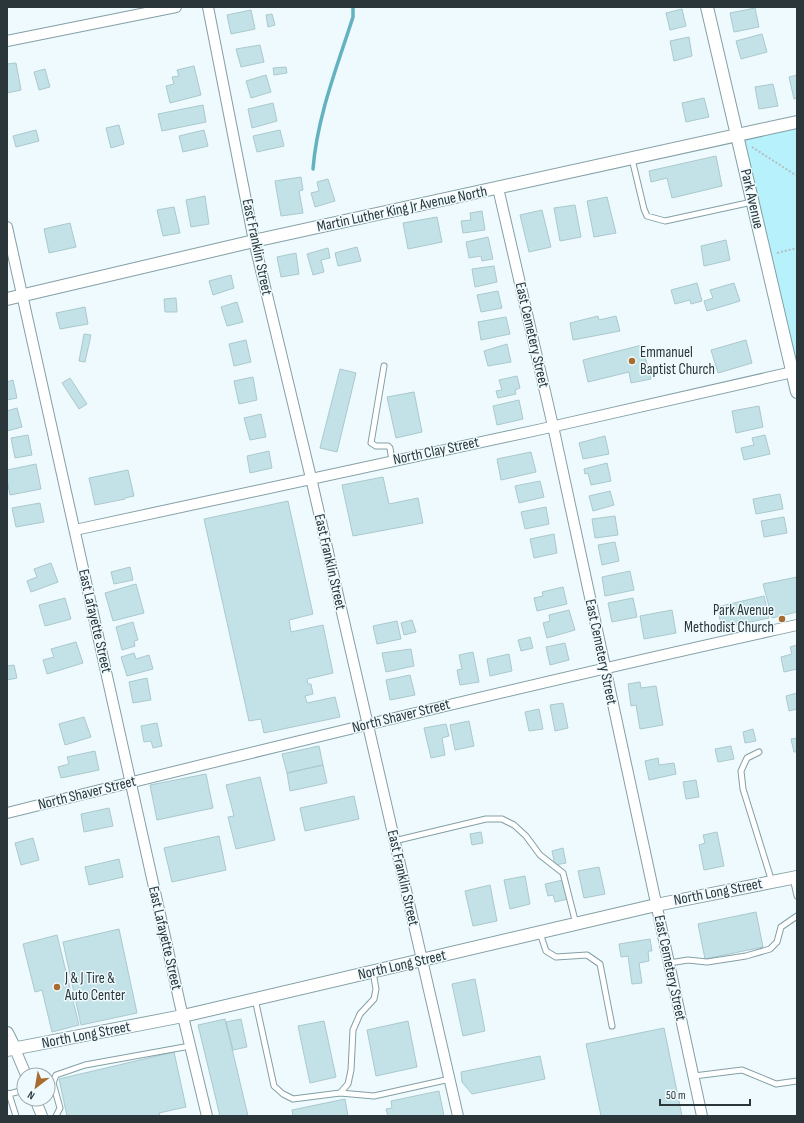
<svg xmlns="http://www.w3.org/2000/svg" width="804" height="1123" viewBox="0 0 804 1123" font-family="'Sofia Sans Condensed',sans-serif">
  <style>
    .green { fill: #b7f1fc }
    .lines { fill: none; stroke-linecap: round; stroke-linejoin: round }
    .stream { stroke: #64b2c0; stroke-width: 3.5 }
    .building { fill: #c3e2e8; stroke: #aac9ce }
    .service-casing { stroke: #83a0a6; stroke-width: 7 }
    .minor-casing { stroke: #83a0a6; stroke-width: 12 }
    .tertiary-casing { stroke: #83a0a6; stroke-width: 14 }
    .path { stroke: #b2bec1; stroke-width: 2; stroke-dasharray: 2 2; stroke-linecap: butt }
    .service { stroke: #fff; stroke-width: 5 }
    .minor { stroke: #fff; stroke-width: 10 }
    .tertiary { stroke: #fff; stroke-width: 12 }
    .poi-dot { fill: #aa6b31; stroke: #eefafd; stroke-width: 1.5 }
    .labels { text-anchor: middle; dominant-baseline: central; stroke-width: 3; stroke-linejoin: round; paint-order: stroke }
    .street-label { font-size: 15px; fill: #2a3639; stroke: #eefafd }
    .poi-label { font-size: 15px; fill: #2a3639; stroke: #eefafd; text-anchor: start }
  </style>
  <rect width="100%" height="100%" fill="#eefafd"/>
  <!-- green -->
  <path class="green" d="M797 122V371L737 135Z"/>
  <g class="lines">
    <!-- stream -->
    <path class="stream" d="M313 169C317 117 337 67 353 17V7"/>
  </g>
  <!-- building -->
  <path class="building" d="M755 8 759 27 734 32 730 13Z
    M682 9 686 26 670 30 666 13Z
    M251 10 255 29 231 34 227 15Z
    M272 14 275 25 268 27 266 15Z
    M762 34 767 52 741 59 736 41Z
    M689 37 692 56 674 61 670 41Z
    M260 45 264 62 241 67 236 49Z
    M16 63 21 90 7 93V64Z
    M194 66 201 95 170 103 166 86 174 84 172 77 179 76 177 70Z
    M286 67 287 73 274 75 273 68Z
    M45 69 50 87 39 90 34 72Z
    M266 75 271 92 251 98 246 81Z
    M797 75V98L794 99 789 77Z
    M773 84 778 106 759 109 755 87Z
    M704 98 709 117 686 122 682 103Z
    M273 103 277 121 252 128 248 109Z
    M203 105 206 122 162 131 158 114Z
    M119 125 124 144 111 148 106 128Z
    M36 130 39 141 16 147 13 136Z
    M204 130 208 146 183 152 179 136Z
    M280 130 284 146 257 152 253 136Z
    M716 156 722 186 672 198 667 178 651 182 649 171Z
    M301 177 303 190 299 191 303 213 281 216 275 181Z
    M328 179 335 201 315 207 311 193 319 191 317 182Z
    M205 196 209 224 191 227 186 200Z
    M607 197 616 233 594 237 587 201Z
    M575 205 581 237 560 241 554 208Z
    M174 207 180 233 163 236 157 210Z
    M542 210 551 247 529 252 520 215Z
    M482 211 485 230 463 233 461 221 471 220 470 213Z
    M437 217 442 242 408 249 403 223Z
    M70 223 76 247 49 253 44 229Z
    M488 237 493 259 482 261 481 256 469 258 466 242Z
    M726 240 730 260 704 266 701 246Z
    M357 247 361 261 338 266 335 253Z
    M328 248 330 258 321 260 324 272 313 275 307 254Z
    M296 253 299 274 281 277 277 257Z
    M494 266 497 282 475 287 472 269Z
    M231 275 234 288 213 295 209 281Z
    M697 283 702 301 691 304 690 300 675 304 671 290Z
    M734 283 740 301 707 311 704 301 713 298 710 290Z
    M498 291 502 308 481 312 477 295Z
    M176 298 177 312H165L164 299Z
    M237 302 243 322 227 326 221 307Z
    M85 307 88 324 60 329 56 313Z
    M598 316 599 320 616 316 620 331 573 340 570 323Z
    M506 317 510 334 481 340 478 322Z
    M84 334 91 335 85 362 79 361Z
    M246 340 251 362 234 366 229 344Z
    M746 340 752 363 718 373 711 350Z
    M507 344 511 362 488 366 484 351Z
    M642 345 651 379 631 383 629 372 588 382 583 360Z
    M340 369 356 373 337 452 320 448Z
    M517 376 520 388 515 390 516 394 498 398 496 391 502 390 499 380Z
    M253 377 257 400 239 404 234 381Z
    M70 378 87 404 79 409 62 383Z
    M13 380 17 398 7 400V382Z
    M414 392 422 432 396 438 387 397Z
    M519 400 523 419 497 425 493 406Z
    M759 406 763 427 736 433 732 411Z
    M17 408 22 427 7 431V411Z
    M261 414 266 437 250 440 244 418Z
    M28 435 32 455 15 458 11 438Z
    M765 435 770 454 744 460 741 448 754 445 752 438Z
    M605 436 609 454 583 459 579 443Z
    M269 451 272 468 250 473 247 456Z
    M531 452 536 472 501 480 497 459Z
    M607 463 611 481 591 485 588 473 585 474 584 469Z
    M36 464 41 489 10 495 7 480V470Z
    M128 470 134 496 125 498V499L95 505 89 478Z
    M383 477 389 504 418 498 423 523 353 536 342 485Z
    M540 481 544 497 519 503 515 486Z
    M610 491 614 505 593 511 589 496Z
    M780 494 783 509 756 514 753 499Z
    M288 501 313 614 289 620 291 632 323 625 333 673 307 679 308 684H311L313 694 305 696 307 703 335 697 340 717 264 733 261 719 249 721 204 519Z
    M40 503 44 522 16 527 12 508Z
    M546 507 549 524 525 529 521 512Z
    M615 516 618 535 595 538 592 519Z
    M784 517 787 533 764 537 761 521Z
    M554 534 557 553 534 558 530 539Z
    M615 542 619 561 602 565 598 545Z
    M51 563 58 582 31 592 27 581 37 577 34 569Z
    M130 567 133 580 114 584 111 572Z
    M630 571 634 590 605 596 602 577Z
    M797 577V612L772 618 763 584Z
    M136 584 144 613 113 621 105 593Z
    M563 587 567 604 537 611 534 598 543 596 542 592Z
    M764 596 769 618 722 628 717 607Z
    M65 598 71 619 45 626 39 605Z
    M633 598 637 617 612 622 608 603Z
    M569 610 575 630 547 638 543 623 550 621 549 615Z
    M672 610 676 633 644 639 640 616Z
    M412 620 416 632 404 635 401 623Z
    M397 621 401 639 377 644 373 626Z
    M133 622 138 640 134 641 135 646 122 650 116 627Z
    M530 637 533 648 521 651 518 640Z
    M76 642 83 663 47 674 43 660 54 657 51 649Z
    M565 643 569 660 550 665 546 647Z
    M797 645V669L784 672 781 657 792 654 790 647Z
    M411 649 414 666 386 672 382 653Z
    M473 652 479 682 460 685 457 670 462 669 459 655Z
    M134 653 136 659 149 655 153 669 127 676 121 657Z
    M509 654 512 671 490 676 487 659Z
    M14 665 17 678 7 680V666Z
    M410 675 415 695 390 700 386 680Z
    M147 678 151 700 133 703 129 682Z
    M640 682 641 688 656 686 663 725 640 729 636 705 631 706 628 684Z
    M797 693V709L789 711 786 696Z
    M563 703 568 728 555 731 550 705Z
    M539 709 543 729 529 731 525 712Z
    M84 717 91 737 65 745 59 724Z
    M469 721 474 746 455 750 450 725Z
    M157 723 162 746 153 748 151 741 144 742 141 726Z
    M446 724 449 736 442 738 445 755 431 758 424 728Z
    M753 729 756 741 745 743 743 732Z
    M797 738V752H794L791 739Z
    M319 746 323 765 287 773 282 754Z
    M731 746 734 759 718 762 715 749Z
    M95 751 99 770 61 778 58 767 69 764 67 757Z
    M658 758 659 765 674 763 676 774 649 780 645 761Z
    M323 765 327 783 290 791 287 773Z
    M206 774 213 808 157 820 150 785Z
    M260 777 275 840 236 849 228 817 234 816 226 785Z
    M696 780 699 797 686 799 683 782Z
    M354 796 359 819 305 831 300 808Z
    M109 808 113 826 84 832 81 814Z
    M481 832 483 843 472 845 470 834Z
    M717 832 724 866 704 870 699 845 705 843 703 835Z
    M219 836 226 870 172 882 164 848Z
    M33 838 39 860 21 865 15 843Z
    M563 848 566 863 555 865 552 851Z
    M119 859 123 877 89 885 85 867Z
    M599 867 605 894 584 898 578 871Z
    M525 876 530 904 510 909 504 880Z
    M563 880 568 899 555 902 553 895 548 896 545 884Z
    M490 885 497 921 473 926 465 891Z
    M756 912 763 947 705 959 698 924Z
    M119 929 137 1013 81 1025 63 942Z
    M57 935 79 1025 52 1032 42 990 35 992 23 944Z
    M650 939 652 951H648L649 961 639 963 642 983 632 984 628 956 621 957 619 944Z
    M475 979 485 1031 463 1036 452 984Z
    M225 1019 248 1116H220L198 1025Z
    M241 1019 247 1047 233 1050 226 1022Z
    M324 1021 336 1077 310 1083 298 1026Z
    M408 1021 417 1067 376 1076 367 1030Z
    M664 1028 682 1116H601L586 1044Z
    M174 1052 186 1107 159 1113 160 1116H67L59 1079Z
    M540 1056 545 1079 472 1094 462 1082 461 1072Z
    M439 1091 444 1116H388L386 1109 392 1108 391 1101Z
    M345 1099 348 1116H293L292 1110Z"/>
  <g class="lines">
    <!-- service casing -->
    <g class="service-casing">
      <path id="service" d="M632 159 644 209 647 216 665 221 752 202
        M384 366 371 443 376 446H388L390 448 392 461
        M759 752 747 758 741 771 743 789 772 882
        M394 841 486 819H502L514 825 526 836 540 855 563 873 576 924
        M793 878 797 896
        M540 933 546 951 556 957 587 955 600 964 612 1026
        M669 963 688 960 707 962 746 956 770 949 777 942 781 927 797 916
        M255 999 274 1086 283 1094 293 1099 340 1093 348 1084 351 1070 353 1030 360 1014 374 999 376 989 373 972
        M694 1076 742 1070 776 1084 797 1081
        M7 1093 9 1094 16 1116
        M340 1093 374 1096 450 1079
        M9 1094 24 1090
        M56 1116 60 1108 53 1083 56 1075 85 1065 190 1046"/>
    </g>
    <!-- minor casing -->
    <g class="minor-casing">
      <path id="minor" d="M208 7 254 241 311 478 458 1116
        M7 41 176 7
        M498 188 553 426 702 1116
        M7 227 180 1004 207 1116
        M75 530 542 429 797 371
        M7 813C270 748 533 683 797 625
        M15 1049 26 1075
        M35 1099 42 1116"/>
    </g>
    <!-- tertiary casing -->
    <g class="tertiary-casing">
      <path id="tertiary" d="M707 7 797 392
        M7 299 254 241 797 122
        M7 1033 15 1049
        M7 1050 183 1016 656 905 797 877"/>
    </g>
    <!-- path -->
    <path class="path" d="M752 147 797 176
      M777 253 797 248"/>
    <!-- service -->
    <use href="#service" class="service"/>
    <!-- minor -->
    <use href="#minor" class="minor"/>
    <!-- tertiary -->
    <use href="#tertiary" class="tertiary"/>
  </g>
  <!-- markers -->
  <g class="poi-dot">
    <circle cx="632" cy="361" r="4"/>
    <circle cx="782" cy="619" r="4"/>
    <circle cx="57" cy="987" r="4"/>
  </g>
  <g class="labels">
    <!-- street labels -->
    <g class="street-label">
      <text transform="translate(752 199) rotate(77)">Park Avenue</text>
      <text transform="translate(402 209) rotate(-12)">Martin Luther King Jr Avenue North</text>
      <text transform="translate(257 247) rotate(78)">East Franklin Street</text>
      <text transform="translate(532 335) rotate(77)">East Cemetery Street</text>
      <text transform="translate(436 451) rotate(-12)">North Clay Street</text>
      <text transform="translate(330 562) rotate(77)">East Franklin Street</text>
      <text transform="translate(95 621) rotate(77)">East Lafayette Street</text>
      <text transform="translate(601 652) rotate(78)">East Cemetery Street</text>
      <text transform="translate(401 716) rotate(-14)">North Shaver Street</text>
      <text transform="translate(87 793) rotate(-14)">North Shaver Street</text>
      <text transform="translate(403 878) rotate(77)">East Franklin Street</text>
      <text transform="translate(718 892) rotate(-11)">North Long Street</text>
      <text transform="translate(165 938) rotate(77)">East Lafayette Street</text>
      <text transform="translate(402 965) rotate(-13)">North Long Street</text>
      <text transform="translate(670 968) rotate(78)">East Cemetery Street</text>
      <text transform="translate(86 1035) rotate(-11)">North Long Street</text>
    </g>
    <!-- poi labels -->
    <g class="poi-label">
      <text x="640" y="352">Emmanuel<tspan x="640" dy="17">Baptist Church</tspan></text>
      <text x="774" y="610" text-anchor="end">Park Avenue<tspan x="774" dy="17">Methodist Church</tspan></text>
      <text x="65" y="978">J &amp; J Tire &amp;<tspan x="65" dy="17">Auto Center</tspan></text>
    </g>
  </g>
  <!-- border -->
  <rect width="804" height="1123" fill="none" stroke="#2a3639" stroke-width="16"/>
  <!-- north arrow -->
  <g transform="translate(36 1087) rotate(211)"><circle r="19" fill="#eefafd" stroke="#a0acaf"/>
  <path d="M0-3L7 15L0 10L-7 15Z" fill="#aa6b31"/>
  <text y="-6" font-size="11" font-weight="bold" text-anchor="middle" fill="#2a3639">N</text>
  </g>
  <!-- scale -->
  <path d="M660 1099v6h90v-6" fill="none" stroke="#2a3639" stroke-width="2"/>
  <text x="666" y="1099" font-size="12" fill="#2a3639" stroke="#eefafd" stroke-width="3" paint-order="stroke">50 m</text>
</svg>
